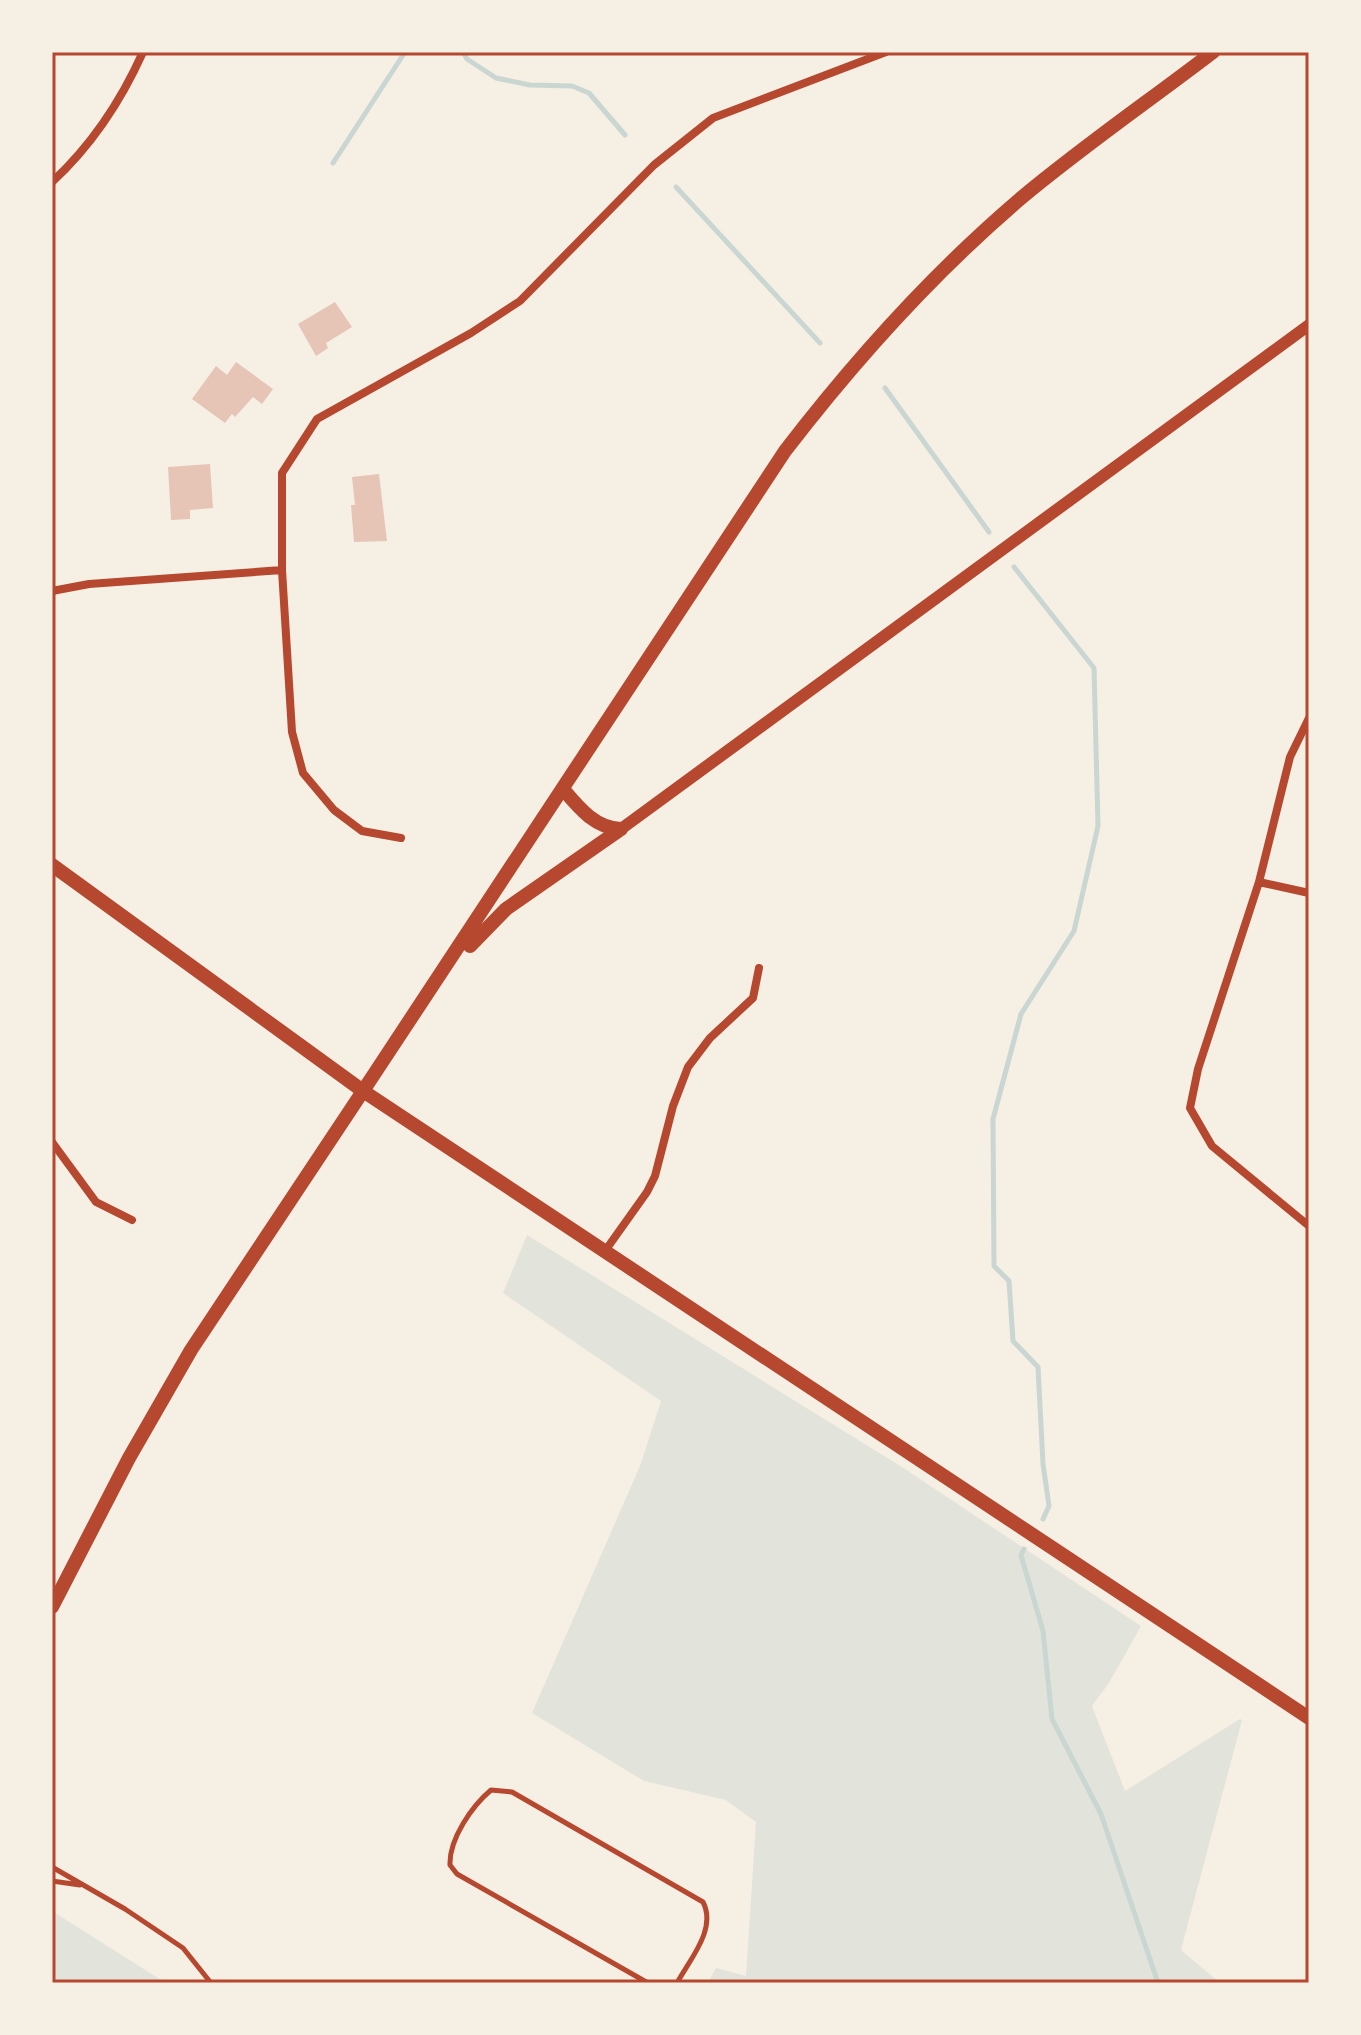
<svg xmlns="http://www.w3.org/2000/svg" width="1361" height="2035" viewBox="0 0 1361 2035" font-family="'Fira Sans',sans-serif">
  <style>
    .green { fill: #e2e4dc }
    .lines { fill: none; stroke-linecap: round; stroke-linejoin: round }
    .stream { stroke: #c9d6d2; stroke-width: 5 }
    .building { fill: #e6c5b7 }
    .service { stroke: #b5482f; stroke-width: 5 }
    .minor { stroke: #b5482f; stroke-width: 8 }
    .tertiary { stroke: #b5482f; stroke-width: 12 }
    .secondary { stroke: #b5482f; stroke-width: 14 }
    .primary { stroke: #b5482f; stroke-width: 14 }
    .neatline { fill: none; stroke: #b5482f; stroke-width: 3 }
  </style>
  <rect width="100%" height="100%" fill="#f6efe4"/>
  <!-- green -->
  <path class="green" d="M527 1235 902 1467 1141 1626 1109 1683 1092 1706 1125 1791 1240 1719 1242 1720 1181 1950 1220 1983H708L716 1968 746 1976 756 1822 726 1800 644 1781 532 1713 640 1466 661 1401 503 1293Z
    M52 1911 166 1983H52Z"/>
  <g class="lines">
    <!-- stream -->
    <path class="stream" d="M463 52 467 59 496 78 530 85 572 86 589 93 625 135
      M333 163 405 52
      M676 187 820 343
      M885 388 989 532
      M1014 567 1094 668 1098 826 1074 931 1021 1014 993 1119 994 1266 1009 1281 1013 1341 1038 1367 1043 1464 1049 1506 1043 1519
      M1024 1549 1021 1555 1043 1631 1052 1719 1101 1814 1158 1983"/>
  </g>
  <!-- building -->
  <path class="building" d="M335 302 352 327 326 343 328 348 316 356 298 324Z
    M236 362 273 389 262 404 253 397 235 417 232 414 225 423 192 399 216 366 227 375Z
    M210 464 213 508 190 510V519L171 520 168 467Z
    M379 474 387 541 354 542 351 505H355L352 477Z"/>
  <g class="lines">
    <!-- service -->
    <path class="service" d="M52 1867 125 1909 183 1948 211 1983
      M52 1881 80 1885
      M648 1983 457 1874 450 1865C449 1839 472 1806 491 1790L512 1792 703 1902C717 1929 690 1959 677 1983"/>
    <!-- minor -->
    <path class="minor" d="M52 182C91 146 121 101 143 52
      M52 591 89 584 282 570
      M1309 718 1290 757 1259 882 1198 1069 1190 1108 1212 1146 1309 1226
      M401 838 362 831 334 810 303 773 292 732 282 570V473L317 419 471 333 520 301 654 165 713 118 886 52
      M1259 882 1309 893
      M52 1142 96 1202 132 1220
      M605 1251 647 1192 655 1176 673 1106 688 1067 710 1038 753 998 759 968"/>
    <!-- tertiary -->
    <path class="tertiary" d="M621 829 1309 325"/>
    <!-- secondary -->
    <path class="secondary" d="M52 1607 129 1458 191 1350 363 1091"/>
    <!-- primary -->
    <path class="primary" d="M563 789C579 808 595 828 621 829
      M52 865 363 1091 1309 1718
      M470 946 506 909 621 829
      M363 1091 785 451C855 360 932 274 1020 199 1082 147 1149 101 1213 52"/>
  </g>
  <!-- border -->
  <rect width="1361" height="2035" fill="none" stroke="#f6efe4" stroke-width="108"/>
  <rect x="54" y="54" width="1253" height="1927" class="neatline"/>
</svg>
